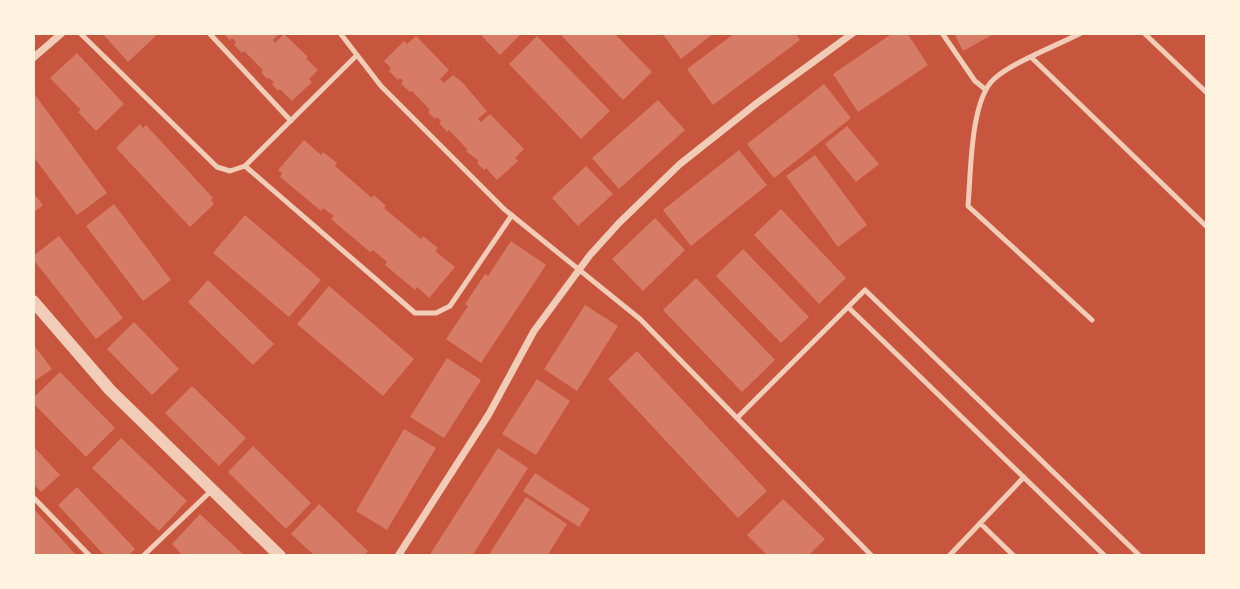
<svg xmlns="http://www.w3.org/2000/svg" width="1240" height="589" viewBox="0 0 1240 589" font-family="Commissioner,sans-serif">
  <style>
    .building { fill: #d67c66 }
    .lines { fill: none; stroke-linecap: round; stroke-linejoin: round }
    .service { stroke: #f1ccb7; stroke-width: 5 }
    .minor { stroke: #f1ccb7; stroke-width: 7 }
    .tertiary { stroke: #f1ccb7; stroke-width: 12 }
  </style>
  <rect width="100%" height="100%" fill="#c8553d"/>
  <!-- building -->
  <path class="building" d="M102 33H159L128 62Z
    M223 33H280L273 40 275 43 284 34 308 57 306 58 318 70 309 79 312 82 292 101 280 89 278 91 272 84 274 82 269 78 267 79 261 72 263 70 244 51 242 53 234 45 236 42 232 38 230 40Z
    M479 33H522L500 55Z
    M559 33H614L652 72 623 100Z
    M662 33H714L681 59Z
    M735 33H795L800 40 713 105 687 69Z
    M893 33H907L928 65 858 112 833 74Z
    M954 33H996L963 51Z
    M416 36 449 70 440 79 444 83 453 75 462 82 487 111 478 119 481 122 490 114 524 149 515 158 518 161 497 180 486 168 484 170 477 163 479 161 466 151 468 150 449 130 447 132 439 123 441 121 437 117 435 119 428 112 430 110 412 91 410 92 401 84 403 81 400 78 398 80 389 71 391 68 384 61 404 41 407 44Z
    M537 36 610 111 581 139 509 64Z
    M77 53 124 104 96 131 78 112 81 110 50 78Z
    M824 84 851 118 774 178 747 144Z
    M33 92 107 193 77 215 33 156Z
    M658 100 685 130 619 189 592 158Z
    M140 124 143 128 146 125 213 198 211 200 214 204 190 227 116 148Z
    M847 126 879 164 856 182 825 144Z
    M304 140 321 155 323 152 337 163 335 166 372 198 374 195 386 206 384 208 421 239 423 236 438 248 435 251 455 267 429 298 417 287 415 290 385 265 387 262 373 250 370 252 331 219 334 216 323 208 321 211 280 177 282 173 278 170Z
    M739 150 767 185 691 246 663 210Z
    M815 155 867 225 838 247 786 176Z
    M586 166 613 194 578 226 552 198Z
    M33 193 43 205 33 213Z
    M114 204 171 280 143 301 86 226Z
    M781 209 846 278 819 304 754 235Z
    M245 215 321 280 289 317 213 253Z
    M655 218 685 250 643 291 612 259Z
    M59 236 123 318 96 339 33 259V256Z
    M511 241 546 265 481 363 446 339 468 306 465 304 485 274 488 276Z
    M743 249 809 317 781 343 716 276Z
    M696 278 775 360 742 392 663 310Z
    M208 280 274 344 253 365 188 302Z
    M329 286 414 359 383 396 297 324Z
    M585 305 618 326 577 391 544 369Z
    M134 322 179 369 152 395 107 349Z
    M33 344 52 369 33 382Z
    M637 351 767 491 738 518 608 379Z
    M447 358 481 380 444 438 410 417Z
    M60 372 115 428 86 457 33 403V398Z
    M537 379 570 401 536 455 502 434Z
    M192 386 246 438 219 466 165 413Z
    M404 429 436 448 387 530 356 511Z
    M121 438 187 501 159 531 92 468Z
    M33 446 60 475 41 492 33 483Z
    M253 446 311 503 286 529 228 472Z
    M498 448 528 468 472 556H429Z
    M535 473 590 509 579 527 523 491Z
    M77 487 135 549 128 556H105L58 505Z
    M526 497 567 524 547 556H488Z
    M783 499 825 539 808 556H768L747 535Z
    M319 504 368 551 364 556H315L291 534Z
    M33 508 77 556H33Z
    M200 514 245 556H183L172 544Z"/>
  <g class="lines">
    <!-- service -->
    <path class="service" d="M80 33 217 167 230 171 245 166 356 56
      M209 33 291 121
      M340 33 381 86 504 209 640 319 872 556
      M942 33 975 81 985 89
      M1081 33C1058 45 1011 63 994 79 970 101 971 173 968 206L1092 320
      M1144 33 1207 93
      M1032 58 1207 227
      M245 166 415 313H436L450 306 512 215
      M848 307 1105 556
      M737 418 865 290 1140 556
      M33 497 90 556
      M980 523 1014 556
      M143 556 212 490
      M949 556 1024 477"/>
    <!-- minor -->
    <path class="minor" d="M33 58 62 33
      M398 556 489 414 534 331 590 255 619 223 680 164 757 103 853 33"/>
    <!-- tertiary -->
    <path class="tertiary" d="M33 301 110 390 280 556"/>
  </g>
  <!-- border -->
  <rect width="1240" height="589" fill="none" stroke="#fff3e0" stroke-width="70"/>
</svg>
